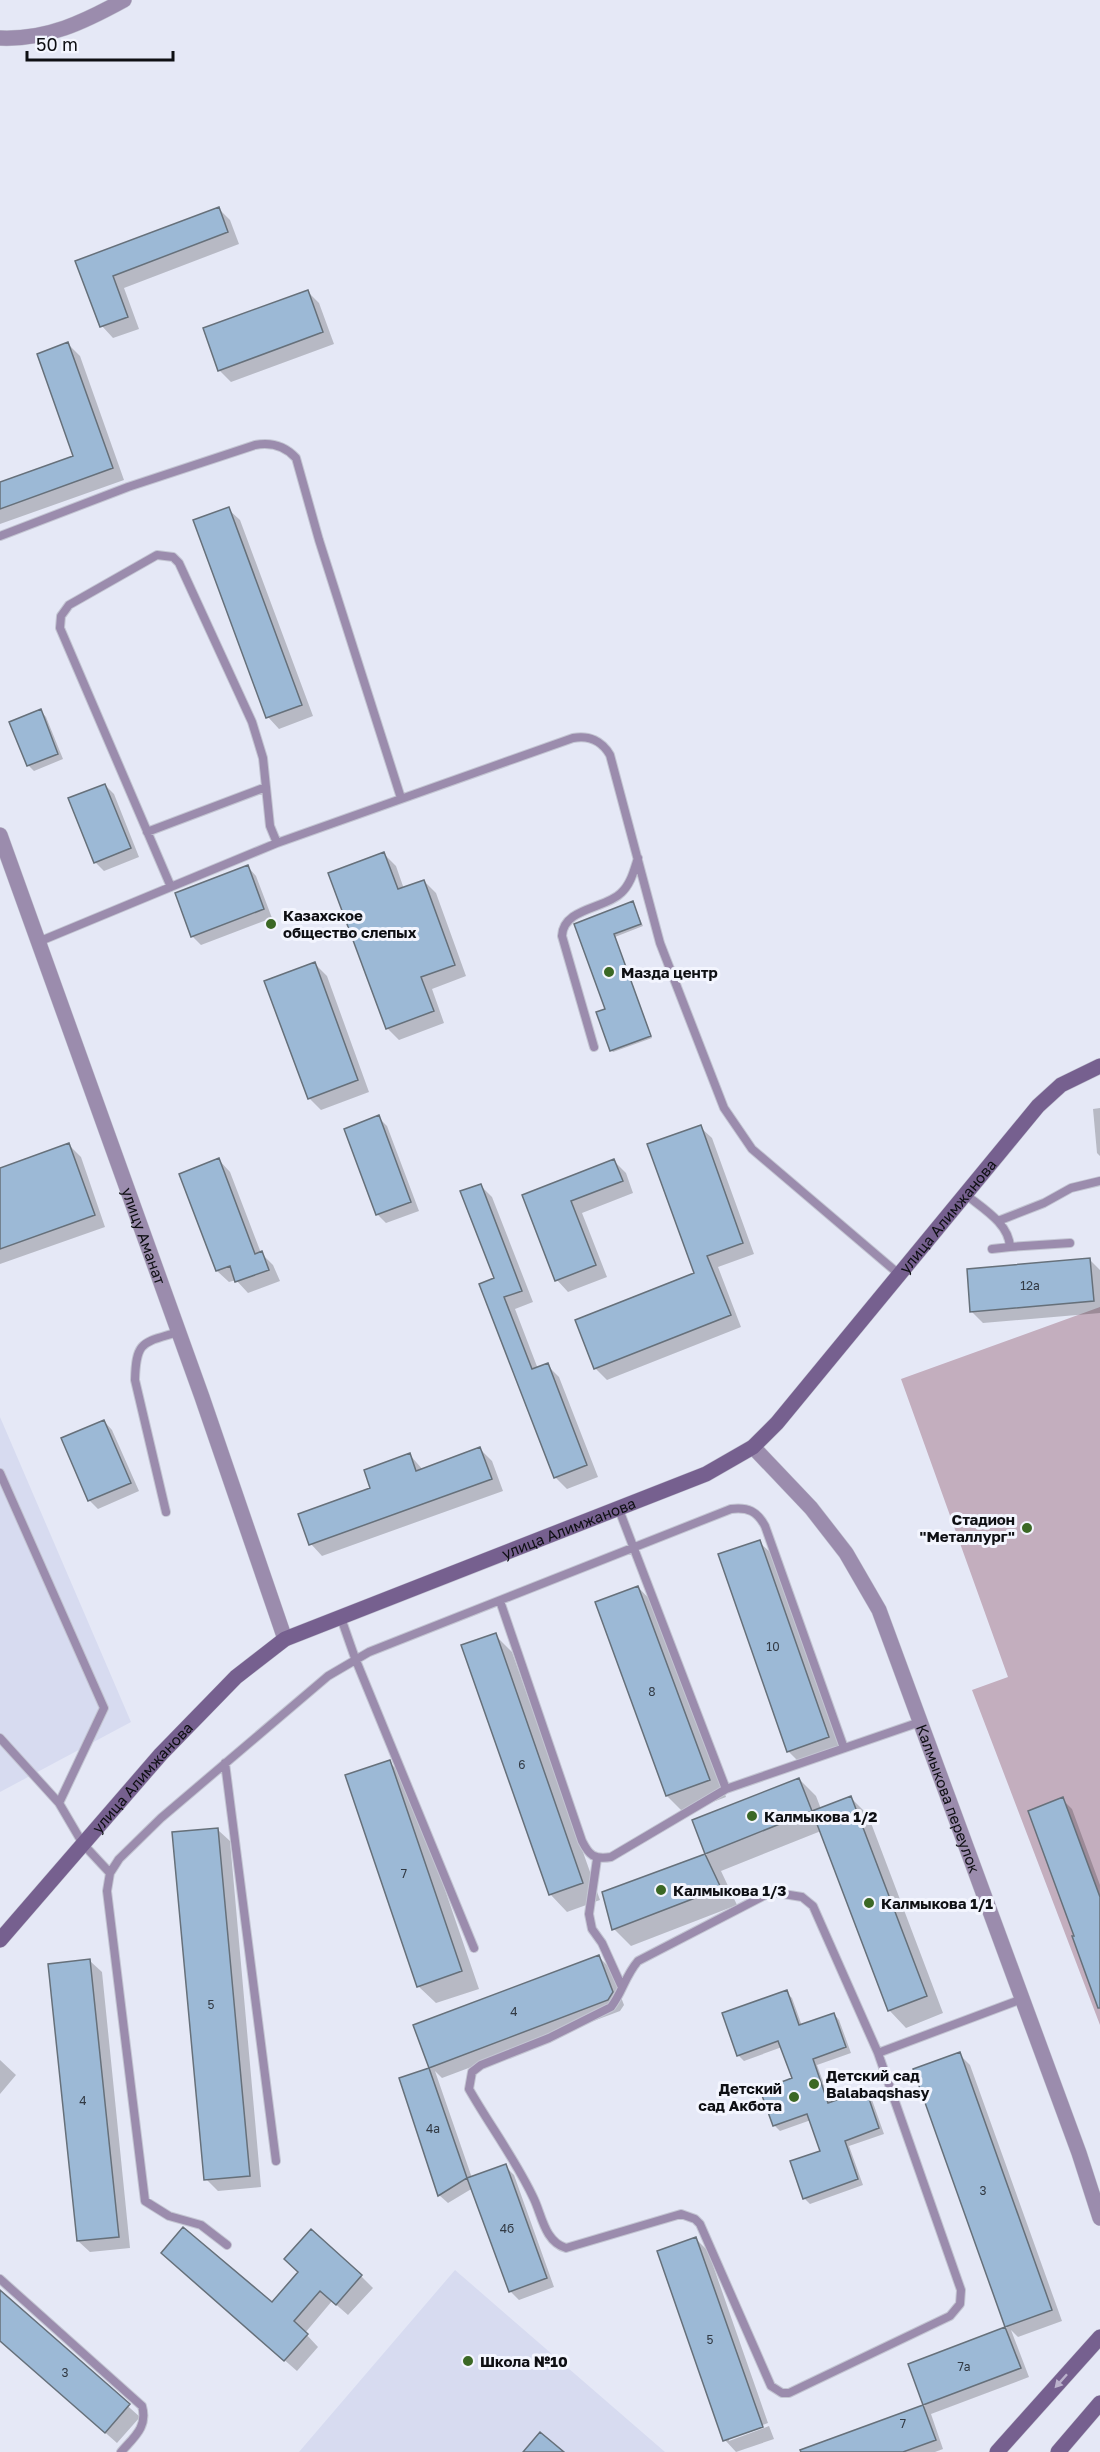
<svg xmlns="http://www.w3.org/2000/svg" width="1100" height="2452" viewBox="0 0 1100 2452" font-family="'Golos Text',sans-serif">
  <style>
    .built { fill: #d7dbf0 }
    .green { fill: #c3aebe }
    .shadow { fill: #0003 }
    .building { fill: #9cb9d6; stroke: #66707a; stroke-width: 1.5 }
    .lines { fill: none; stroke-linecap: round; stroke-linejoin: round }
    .lane-casing { stroke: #c3c5d2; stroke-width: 10 }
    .street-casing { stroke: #c3c5d2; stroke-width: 16 }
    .secondary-casing { stroke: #c3c5d2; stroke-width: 16 }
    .lane { stroke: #9b8cad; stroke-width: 8 }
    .street { stroke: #9b8cad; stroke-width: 15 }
    .secondary { stroke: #76608f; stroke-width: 15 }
    .oneway { fill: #bbb2cc }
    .poi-dot { fill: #3b6825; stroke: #f3f5fe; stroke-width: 2 }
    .labels { text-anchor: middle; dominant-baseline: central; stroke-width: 6; stroke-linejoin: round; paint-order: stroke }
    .number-label { font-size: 12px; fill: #323a44 }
    .poi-label { font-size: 15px; font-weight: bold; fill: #0e0f13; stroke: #f3f5fe; text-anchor: start }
    .street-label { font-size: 15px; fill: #0e0f13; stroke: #f3f5fe }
  </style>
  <rect width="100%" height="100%" fill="#e5e8f6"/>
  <!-- built -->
  <path class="built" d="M0 1417 131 1722 0 1792Z
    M455 2270 665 2452H299Z"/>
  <!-- green -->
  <path class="green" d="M1100 1307V2025L972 1690 1008 1677 901 1379Z"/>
  <!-- shadow -->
  <path class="shadow" d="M218 208 230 220 239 244 124 288 139 329 113 338 102 326 77 262Z
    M307 291 319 303 334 344 231 382 219 370Z
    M68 344 80 356 124 480 0 524V483L75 456Z
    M228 509 240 520 313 716 279 729 268 717Z
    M41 711 46 717 63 759 34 771 28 765Z
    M105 785 114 794 139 857 104 871 95 862Z
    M384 854 396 866 404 889 424 881 436 893 466 976 432 989 444 1023 399 1040 387 1028Z
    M248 867 256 876 272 918 201 945 192 936Z
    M633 903 643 926 615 937 652 1038 613 1052 611 1050 607 1010 576 925Z
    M315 964 327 976 369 1092 321 1110 309 1098Z
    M1100 1108V1156L1097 1153 1093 1109Z
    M378 1117 387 1126 419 1211 386 1223 377 1214Z
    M700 1127 712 1138 754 1254 718 1267 741 1327 607 1380 595 1368 695 1274Z
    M69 1145 81 1157 105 1227 0 1264V1170Z
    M219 1160 230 1172 261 1253 273 1265 280 1281 248 1293 236 1280 229 1282 217 1271 181 1175Z
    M614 1161 626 1173 633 1193 582 1213 607 1277 568 1292 557 1280 524 1196Z
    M480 1185 492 1197 533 1302 515 1309 538 1369 547 1365 559 1377 598 1477 567 1489 555 1477 496 1279Z
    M1090 1260 1100 1270V1313L983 1323 971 1311Z
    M104 1421 112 1430 139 1491 98 1509 89 1500Z
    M480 1449 492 1461 503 1491 322 1556 311 1544 300 1514 372 1488 410 1455 423 1470Z
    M759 1542 771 1553 840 1749 800 1763 788 1751Z
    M638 1587 655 1605 726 1797 684 1813 667 1796Z
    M495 1635 512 1652 600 1900 567 1912 550 1894Z
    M389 1762 407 1779 479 1989 436 2003 418 1986Z
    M799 1779 816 1796 821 1809 851 1798 868 1815 943 2013 906 2028 889 2010 821 1831 721 1871 737 1905 631 1946 614 1929 604 1893 707 1855 694 1821Z
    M1062 1799 1072 1809 1100 1885V2008Z
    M218 1830 230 1841 261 2187 218 2191 206 2179Z
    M598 1956 610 1968 624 2005 620 2011 442 2078 435 2071 472 2178 505 2166 514 2175 554 2287 519 2300 510 2291 473 2188 448 2203 439 2195 401 2079 431 2068 415 2025Z
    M90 1961 102 1972 130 2248 90 2252 78 2241Z
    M786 1992 792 1998 802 2026 834 2014 839 2020 851 2053 817 2065 831 2104 865 2092 871 2097 884 2134 849 2146 863 2185 810 2204 804 2198 822 2152 811 2120 780 2131 774 2125 794 2079 782 2047 744 2061 738 2055Z
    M959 2054 970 2065 1062 2321 1018 2337 1011 2330 1029 2377 931 2414 943 2449 935 2452H819L816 2446 925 2406 910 2365 1007 2328 915 2070Z
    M0 2060 16 2075 0 2094Z
    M184 2228 272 2305 299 2272 361 2276 373 2288 348 2315 332 2301 305 2333 318 2347 297 2371 174 2264Z
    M696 2239 708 2251 768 2423 729 2437V2441L769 2426 774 2439 736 2452 725 2440Z
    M0 2292 140 2417 117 2443 0 2340Z"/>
  <!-- building -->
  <path class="building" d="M219 207 228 232 113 276 128 317 100 327 75 261Z
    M308 290 323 332 218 371 203 328Z
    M68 342 113 468 0 509V482L73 456 37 354Z
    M229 507 302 705 266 718 193 520Z
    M41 709 58 754 27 766 9 722Z
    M105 784 131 848 94 863 68 798Z
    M384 852 398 889 424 880 455 965 421 977 434 1011 386 1029 328 873Z
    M248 865 264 909 191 937 175 893Z
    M633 901 641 924 614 934 651 1036 610 1051 596 1012 605 1009 574 924Z
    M315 962 358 1080 308 1099 264 981Z
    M379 1115 411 1202 376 1215 344 1129Z
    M701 1125 743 1243 707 1256 731 1315 594 1369 575 1320 694 1273 647 1144Z
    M69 1143 95 1215 0 1249V1168Z
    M219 1158 255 1254 262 1251 269 1270 235 1282 230 1266 216 1271 179 1174Z
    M614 1159 623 1181 571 1201 596 1265 555 1281 522 1195Z
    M481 1184 522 1291 504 1297 532 1369 548 1363 587 1465 554 1478 479 1284 494 1278 460 1191Z
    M1090 1258 1094 1301 970 1312 967 1269Z
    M104 1420 131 1483 88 1501 61 1438Z
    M480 1447 492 1479 309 1545 298 1514 370 1488 364 1470 410 1453 416 1471Z
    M760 1540 829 1737 787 1752 718 1554Z
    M638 1586 710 1780 666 1796 595 1602Z
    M496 1633 583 1883 549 1895 461 1645Z
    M390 1760 462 1971 417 1987 345 1775Z
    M799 1778 812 1811 705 1854 692 1820Z
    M851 1796 927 1996 888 2011 812 1811Z
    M1063 1797 1100 1897V2008H1098L1072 1936H1074L1028 1811Z
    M218 1828 250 2176 204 2180 172 1832Z
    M705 1854 721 1888 612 1930 602 1892Z
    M599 1955 613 1992 608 2000 429 2068 413 2025Z
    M90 1959 119 2237 77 2241 48 1964Z
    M787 1990 799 2025 834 2013 846 2047 813 2059 828 2103 866 2090 879 2128 845 2141 858 2179 803 2199 790 2161 820 2151 807 2114 773 2126 760 2090 792 2078 778 2041 737 2056 722 2013Z
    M960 2052 1052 2310 1005 2327 913 2069Z
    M429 2068 467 2178 438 2196 399 2078Z
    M506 2164 547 2278 509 2292 467 2178Z
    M183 2227 272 2302 298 2272 284 2259 311 2229 362 2275 336 2305 320 2291 294 2321 308 2334 284 2361 161 2253Z
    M696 2237 763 2427 723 2441 657 2251Z
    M0 2290 130 2404 105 2433 0 2341Z
    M1005 2327 1021 2368 923 2405 908 2364Z
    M923 2405 936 2440 903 2452H801L800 2450Z
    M540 2432 564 2452H523Z"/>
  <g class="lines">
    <!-- lane casing -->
    <g class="lane-casing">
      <path id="lane" d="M0 536 128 487 255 445C271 442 285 446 296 458L319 540 401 798
        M147 832 266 787
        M171 887 60 628 61 616 69 605 157 555 173 557 179 563 252 722 263 758 270 826 277 843
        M38 942 277 843 573 738C589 735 602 741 610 755L660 943 724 1108 752 1149 900 1275
        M594 1047 562 936C563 908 605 909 621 893 631 884 634 870 638 858
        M965 1194C982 1208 1009 1223 1010 1247L992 1249
        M998 1221 1044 1203 1071 1188 1100 1181
        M1010 1247 1070 1243
        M0 1473 104 1708 59 1803 83 1844 110 1873
        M618 1507 726 1789
        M166 1512 135 1380C136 1340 143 1343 178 1332
        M500 1601 582 1841C589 1855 594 1860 611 1857L726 1789 920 1722
        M341 1618 355 1658 474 1948
        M0 1738 59 1803
        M225 1763 276 2161
        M597 1859 589 1914 592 1929 602 1943 621 1985
        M878 2053 813 1906 802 1897 771 1892 638 1961C625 1976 622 1993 611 2007L549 2038 481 2065 472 2072 469 2089C490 2126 516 2160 534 2199 542 2216 545 2242 566 2248L681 2214 695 2219 700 2224 771 2386 782 2393H789L950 2316 960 2304 961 2290 878 2053 1022 1999
        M227 2245 201 2225 169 2216 145 2201 107 1891 110 1873 119 1859 161 1818 328 1676 369 1652 731 1509C748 1507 757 1511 765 1526L844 1748
        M0 2279 142 2406C148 2427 134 2437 121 2452"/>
    </g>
    <!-- street casing -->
    <g class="street-casing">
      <g id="street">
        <path d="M0 38C47 40 84 22 124 0"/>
        <path id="s1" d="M0 835 202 1397 285 1639"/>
        <path id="s2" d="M753 1447 811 1508 846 1553 879 1610 1079 2153 1100 2218"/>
      </g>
    </g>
    <!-- secondary casing -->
    <g class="secondary-casing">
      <g id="secondary">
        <path id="s3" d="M0 1940 161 1754 236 1677 285 1639 706 1474 753 1447 777 1423 1038 1106 1061 1085 1100 1066"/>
        <path d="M997 2452 1100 2337"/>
        <path d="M1058 2452 1100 2403"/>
      </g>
    </g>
    <!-- lane -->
    <use href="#lane" class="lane"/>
    <!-- street -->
    <use href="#street" class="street"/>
    <!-- secondary -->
    <use href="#secondary" class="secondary"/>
  </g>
  <!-- one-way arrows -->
  <defs><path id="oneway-solid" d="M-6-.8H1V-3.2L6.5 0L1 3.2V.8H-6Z" transform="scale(1.5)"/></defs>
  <use class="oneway" href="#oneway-solid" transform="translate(1061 2381) rotate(132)"/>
  <!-- markers -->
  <g class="poi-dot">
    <circle cx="271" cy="924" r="6"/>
    <circle cx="609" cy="972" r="6"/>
    <circle cx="1027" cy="1528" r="6"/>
    <circle cx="752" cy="1816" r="6"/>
    <circle cx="661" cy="1890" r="6"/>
    <circle cx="869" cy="1903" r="6"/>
    <circle cx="814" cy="2084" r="6"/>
    <circle cx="794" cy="2097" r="6"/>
    <circle cx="468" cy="2361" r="6"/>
  </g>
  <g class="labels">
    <!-- number labels -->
    <g class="number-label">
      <text x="1030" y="1285">12а</text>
      <text x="773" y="1646">10</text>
      <text x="652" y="1691">8</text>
      <text x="522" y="1764">6</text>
      <text x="404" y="1873">7</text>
      <text x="211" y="2004">5</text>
      <text x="514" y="2011">4</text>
      <text x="83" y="2100">4</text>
      <text x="433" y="2128">4а</text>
      <text x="983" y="2190">3</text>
      <text x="507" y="2228">4б</text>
      <text x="710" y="2339">5</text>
      <text x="964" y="2366">7а</text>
      <text x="65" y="2372">3</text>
      <text x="903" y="2423">7</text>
    </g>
    <!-- poi labels -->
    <g class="poi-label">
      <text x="283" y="915">Казахское<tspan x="283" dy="17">общество слепых</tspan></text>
      <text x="621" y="972">Мазда центр</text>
      <text x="1015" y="1519" text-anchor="end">Стадион<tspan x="1015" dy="17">"Металлург"</tspan></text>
      <text x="764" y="1816">Калмыкова 1/2</text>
      <text x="673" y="1890">Калмыкова 1/3</text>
      <text x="881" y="1903">Калмыкова 1/1</text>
      <text x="826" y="2075">Детский сад<tspan x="826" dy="17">Balabaqshasy</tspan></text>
      <text x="782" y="2088" text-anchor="end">Детский<tspan x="782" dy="17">сад Акбота</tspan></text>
      <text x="480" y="2361">Школа №10</text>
    </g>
    <!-- street labels -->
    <g class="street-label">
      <text stroke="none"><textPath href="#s3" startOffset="1224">улица Алимжанова</textPath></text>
      <text stroke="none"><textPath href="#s1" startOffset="426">улицу Аманат</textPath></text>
      <text stroke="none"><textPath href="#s3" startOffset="720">улица Алимжанова</textPath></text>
      <text stroke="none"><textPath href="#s3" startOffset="216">улица Алимжанова</textPath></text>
      <text stroke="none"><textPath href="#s2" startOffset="408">Калмыкова переулок</textPath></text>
    </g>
  </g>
  <!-- scale -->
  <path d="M27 51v9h146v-9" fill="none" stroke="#0e0f13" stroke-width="3"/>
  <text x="36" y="51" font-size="18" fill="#0e0f13" stroke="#f3f5fe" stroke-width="4.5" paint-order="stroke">50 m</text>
</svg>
